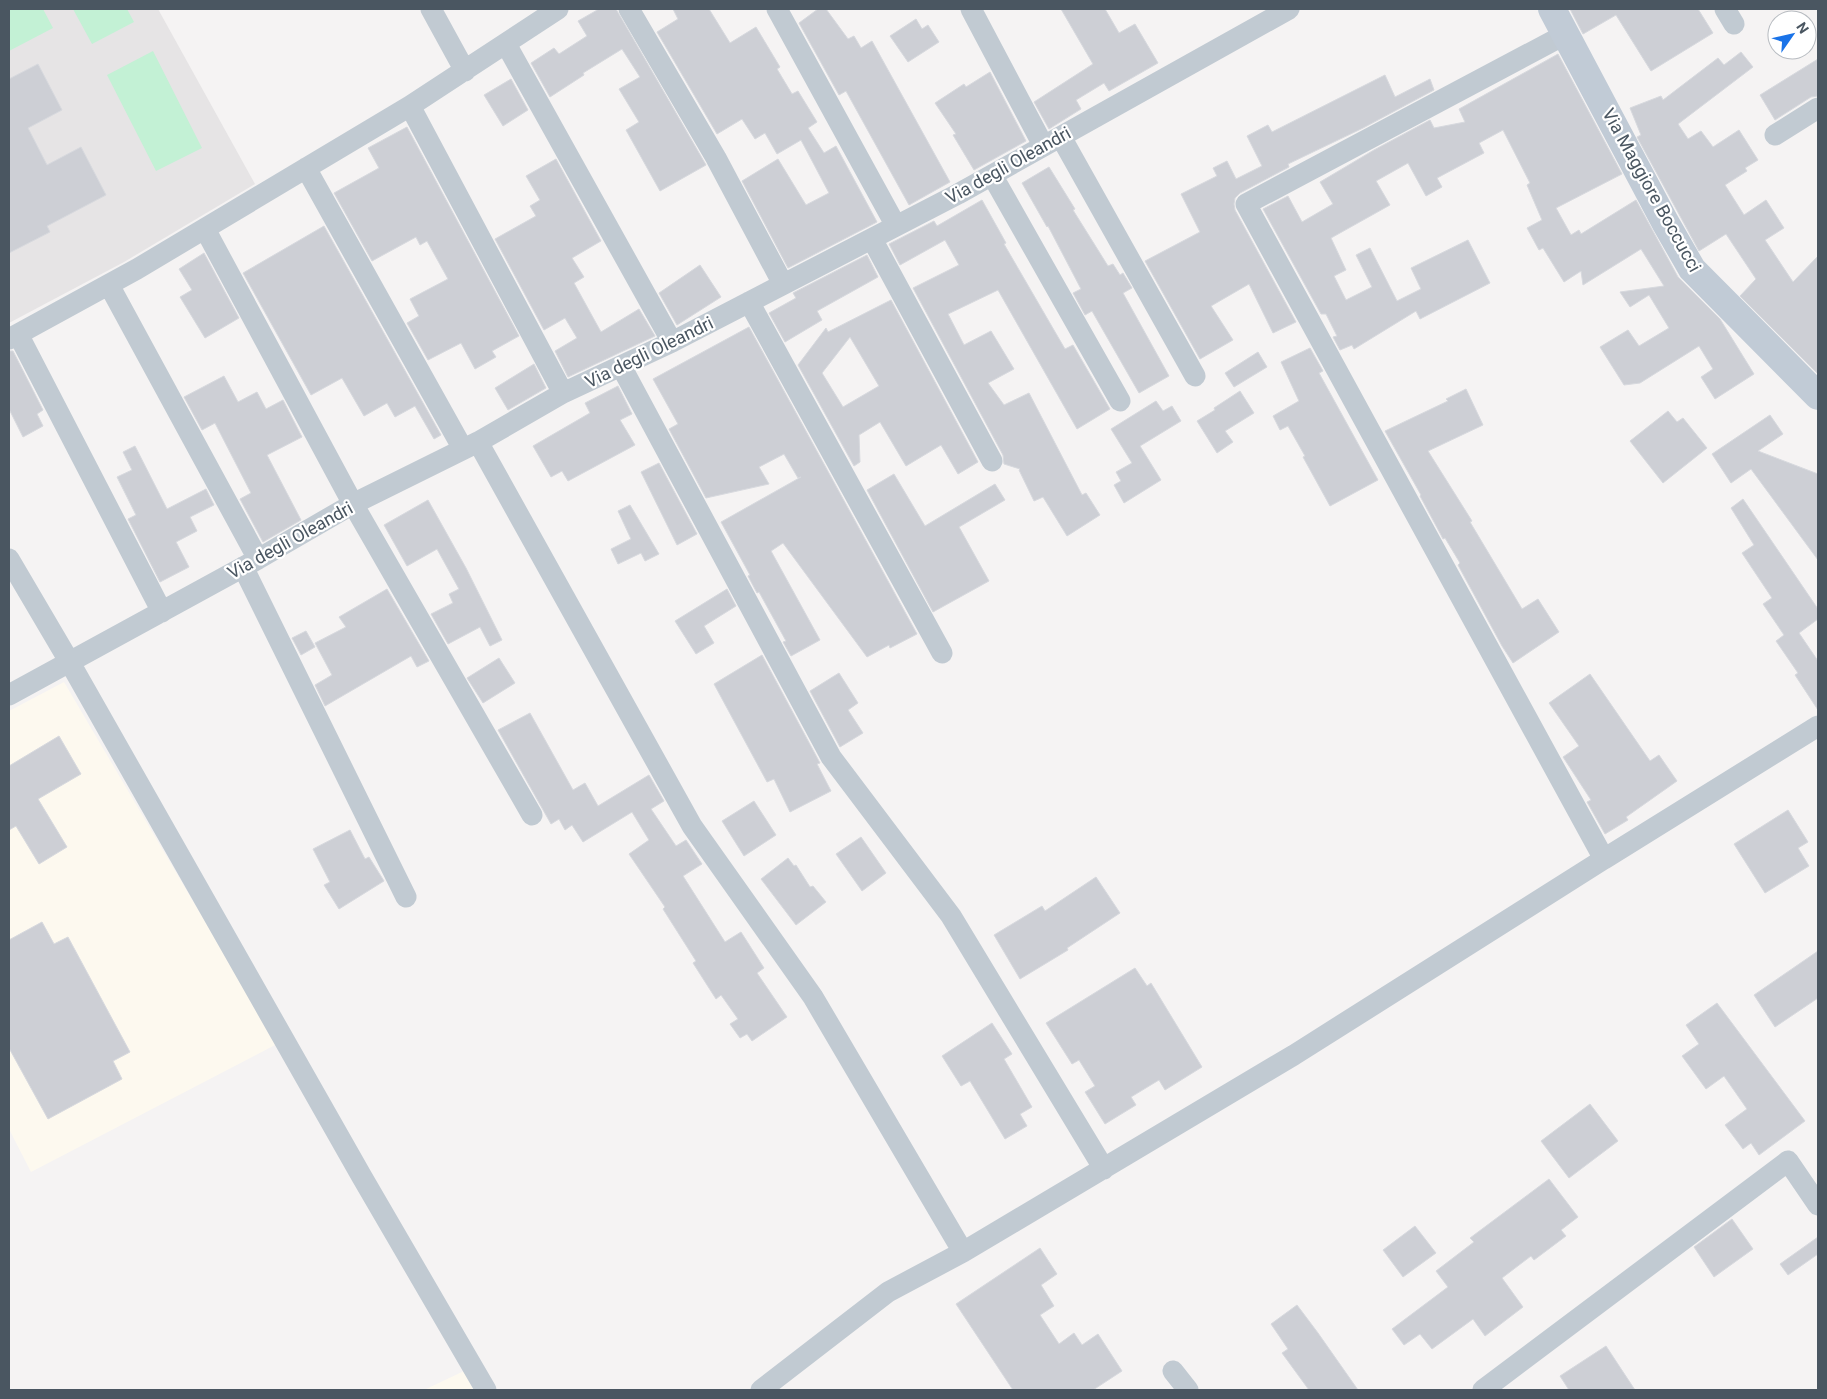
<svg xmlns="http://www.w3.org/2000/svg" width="1827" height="1399" viewBox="0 0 1827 1399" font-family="Roboto,sans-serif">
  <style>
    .commercial { fill: #fdf9ef }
    .education { fill: #e6e4e5 }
    .green { fill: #c3f1d5 }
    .building { fill: #cdcfd5; stroke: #d7d9de; fill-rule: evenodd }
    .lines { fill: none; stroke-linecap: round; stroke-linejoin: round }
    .street { stroke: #c1cad2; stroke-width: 21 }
    .secondary { stroke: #c1cbd6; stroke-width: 28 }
    .labels { text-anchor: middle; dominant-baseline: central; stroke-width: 4.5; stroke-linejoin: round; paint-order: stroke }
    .street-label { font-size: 18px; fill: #4a5661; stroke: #fff }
  </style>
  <rect width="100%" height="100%" fill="#f5f3f3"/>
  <!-- commercial -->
  <path class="commercial" d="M64 682 277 1044 31 1172 9 1129V711Z
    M464 1371 475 1390H424Z"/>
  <!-- education -->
  <path class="education" d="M9 9H158L255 184 124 262 9 323Z"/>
  <!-- green -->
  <path class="green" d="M9 9H43L53 28 9 51Z
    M73 9H127L134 22 92 44Z
    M153 51 202 148 156 171 107 75Z"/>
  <!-- building -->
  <path class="building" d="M599 9H616L706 165 660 191 626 130 639 122 619 89 640 77 622 49 583 73 584 75 550 97 531 63 554 48 559 54 587 36 578 21Z
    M673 9H709L730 43 756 27 780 67 777 69 792 94 798 91 817 122 808 128 824 153 836 146 877 222 788 268 742 181 778 159 806 205 829 193 801 140 777 154 765 133 755 139 742 119 717 134 657 32 678 19Z
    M818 9H826L848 39 854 36 861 48 872 41 950 182 909 205 846 91 839 95 799 23Z
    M1061 9H1105L1119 33 1135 24 1158 63 1109 91 1104 83 1076 100 1081 109 1049 129 1034 102 1093 64Z
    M1570 9H1698L1713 33 1651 71 1616 15 1583 34Z
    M916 19 922 29 928 25 939 42 908 62 890 36Z
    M1741 52 1753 67 1678 124 1688 139 1701 131 1713 147 1739 130 1758 160 1745 168 1747 171 1725 185 1744 215 1766 200 1784 228 1765 240 1793 282 1818 256V374L1740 296 1756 279 1726 234 1699 251 1637 137 1641 135 1630 108 1661 96 1663 100 1718 58 1724 65Z
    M1558 54 1622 174 1556 208 1571 235 1579 230 1581 234 1636 200 1678 277 1720 319 1754 374 1715 399 1701 377 1713 369 1699 346 1640 383 1624 385 1600 347 1628 330 1639 346 1669 328 1649 295 1630 307 1620 292 1664 286 1641 249 1583 285 1581 271 1564 282 1543 248 1539 250 1527 228 1542 220 1527 185 1530 183 1503 130 1479 143 1484 153 1437 178 1442 187 1426 196 1408 163 1376 181 1390 205 1331 238 1346 270 1334 276 1346 300 1372 287 1356 255 1370 248 1397 301 1421 289 1411 268 1468 240 1490 283 1420 319 1416 311 1354 349 1352 345 1340 350 1333 337 1337 336 1326 314H1321L1263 209 1288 196 1302 222 1333 204 1320 182 1374 150 1430 120 1434 128 1465 122 1459 109Z
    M1818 59V96L1811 97 1775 120 1760 95Z
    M38 64 62 110 28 128 47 165 81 147 106 195 47 226 50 232 9 253V79Z
    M990 72 1026 141 974 170 953 135 956 134 935 103 964 84 966 87Z
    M1385 75 1395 97 1430 79 1434 90 1363 128 1288 164 1289 167 1240 193 1235 198 1234 204 1235 210 1296 322 1273 333 1249 284 1211 306 1233 340 1200 359 1145 261 1200 232 1181 194 1217 176 1213 168 1227 161 1236 179 1262 166 1247 136 1268 125 1272 132Z
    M511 79 528 110 503 126 484 95Z
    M407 127 519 336 492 351 496 357 475 369 461 343 428 360 407 323 419 316 410 299 448 279 427 241 420 245 416 237 372 261 334 193 379 168 368 148Z
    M556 159 601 241 572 258 584 277 574 283 601 332 639 309 655 336 568 377 555 351 577 338 565 318 544 330 495 239 536 216 530 206 540 200 526 176Z
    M1049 167 1075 209 1073 210 1108 266 1113 264 1120 275 1123 273 1132 288 1123 293 1169 376 1139 393 1092 311 1085 315 1073 293 1081 289 1048 226 1047 227 1022 183Z
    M982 200 1006 243 1004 244 1065 349 1073 345 1110 409 1077 429 998 290 948 314 964 345 991 331 1014 369 988 383 1004 405 1029 393 1082 495 1086 493 1100 515 1067 536 1043 497 1034 501 1019 470 1020 469 1004 464 1003 455 913 288 959 265 945 240 900 265 889 244 934 221 937 226Z
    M324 226 441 435 434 439 415 406 395 417 387 403 364 416 342 378 311 395 243 273Z
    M204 253 239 318 205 338 180 297 192 290 179 269Z
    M867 255 878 277 817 311 822 320 785 342 769 313 796 298 793 293Z
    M700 265 721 297 677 325 659 293Z
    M891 300 978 462 958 474 941 445 906 466 880 422 859 435 860 462 854 466 798 365 826 328 828 332ZM850 337 879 386 843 407 822 373Z
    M749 327 917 634 890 648 889 645 867 657 783 543 771 551 820 640 791 656 783 642 786 641 759 592 757 593 748 576 750 575 721 522 801 477 798 478 784 454 759 467 769 484 706 498 669 429 678 424 653 379Z
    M1310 348 1323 371 1319 373 1378 480 1330 506 1303 457 1305 456 1288 426 1280 430 1273 416 1299 401 1281 362Z
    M9 351H13L43 410 37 414 43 426 23 437 9 409Z
    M1258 352 1267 367 1234 387 1225 373Z
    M534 364 546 388 508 410 495 388Z
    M224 376 238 402 257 392 266 409 283 400 302 437 267 455 301 520 263 542 240 499 251 493 215 423 202 430 184 397Z
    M618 386 632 414 620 420 635 445 568 481 562 471 551 477 533 446 590 413 585 403Z
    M1466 389 1483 425 1428 451 1472 521 1470 522 1522 609 1538 599 1559 632 1513 663 1502 646 1458 565 1460 563 1445 538 1443 539 1441 535 1420 496 1421 495 1385 431 1448 401 1446 399Z
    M1240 391 1254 413 1225 431 1233 442 1217 453 1197 421 1215 410 1214 408Z
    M1156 401 1163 411 1172 406 1181 421 1140 446 1161 480 1124 503 1114 485 1121 481 1116 472 1132 463 1111 429Z
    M1668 411 1677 422 1683 418 1707 448 1663 483 1630 441Z
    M1770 415 1783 434 1758 451 1818 474V560L1751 469 1731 483 1712 454Z
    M135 446 167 509 206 489 214 505 190 517 197 531 176 542 189 567 160 582 128 519 136 515 117 477 132 470 123 452Z
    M659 463 697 534 677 545 641 472Z
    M894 474 925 526 995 484 1005 500 959 527 989 581 933 612 867 490Z
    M1743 499 1818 609V619L1799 633 1818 661V710L1795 675 1798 673 1776 641 1784 635 1763 604 1772 598 1742 553 1754 545 1731 508Z
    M428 500 466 568 502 640 490 646 480 627 448 644 431 614 453 603 449 594 459 589 437 549 407 566 384 525Z
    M630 505 659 554 645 561 641 553 618 564 611 549 631 539 618 511Z
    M387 589 429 661 417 667 411 656 325 706 315 685 332 675 315 643 346 627 339 617Z
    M727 589 736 606 704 626 714 643 696 654 675 621Z
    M306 631 315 647 301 655 292 638Z
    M762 655 820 763 817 764 831 791 790 812 774 779 767 782 714 684Z
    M499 658 515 683 483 703 467 678Z
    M839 673 858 703 848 710 863 733 840 747 810 691Z
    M1590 674 1650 761 1659 755 1677 781 1626 817 1628 820 1605 834 1587 802 1591 800 1563 757 1579 746 1549 703Z
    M530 713 573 790 585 783 598 806 649 775 664 801 651 809 676 846 686 840 702 864 683 876 725 942 741 932 764 968 757 973 787 1017 752 1041 747 1034 740 1038 730 1024 738 1019 721 995 716 999 693 963 696 961 663 909 665 907 629 854 649 840 632 812 583 842 572 825 565 830 559 819 551 824 498 730Z
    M59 736 81 774 38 799 67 847 39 864 16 826 9 830V766Z
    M754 801 776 835 744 856 722 821Z
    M1788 810 1808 842 1798 848 1809 866 1765 893 1734 844Z
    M350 830 365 859 369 857 384 881 339 909 324 885 330 882 313 849Z
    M861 837 886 873 862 891 836 854Z
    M788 858 794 866 796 865 810 887 813 886 826 902 796 925 761 879Z
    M1096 877 1120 913 1067 948 1068 950 1020 979 994 935 1042 906 1045 911Z
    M42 922 54 944 68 937 130 1052 113 1061 122 1079 48 1119 9 1048V940Z
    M1818 951V998L1775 1027 1754 995Z
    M1135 968 1147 986 1151 983 1202 1067 1165 1090 1159 1080 1131 1097 1136 1105 1105 1124 1085 1092 1095 1086 1079 1060 1072 1064 1046 1023Z
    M1717 1003 1805 1121 1759 1155 1751 1143 1743 1149 1725 1125 1747 1109 1724 1076 1706 1089 1682 1056 1699 1044 1686 1025Z
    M992 1023 1012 1054 1004 1059 1032 1107 1020 1114 1027 1126 1005 1139 970 1081 961 1086 942 1056Z
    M1590 1104 1618 1141 1569 1178 1541 1141Z
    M1549 1179 1578 1217 1561 1230 1566 1236 1534 1260 1531 1256 1502 1278 1523 1307 1485 1336 1473 1319 1432 1349 1420 1334 1404 1345 1392 1329 1448 1287 1436 1271 1474 1242 1470 1238Z
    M1732 1219 1753 1249 1714 1277 1694 1247Z
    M1415 1226 1436 1253 1403 1277 1383 1250Z
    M1818 1237V1254L1788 1275 1780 1264Z
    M1040 1248 1057 1274 1041 1285 1054 1306 1040 1315 1059 1344 1074 1333 1082 1345 1098 1334 1122 1371 1093 1390H1013L956 1304Z
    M1297 1305 1318 1333 1358 1390H1309L1282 1353 1288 1349 1271 1324Z
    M1606 1346 1635 1390H1569L1560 1376Z"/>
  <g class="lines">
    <!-- street -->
    <path class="street" d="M431 9 465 71
      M629 9 716 158 783 284
      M777 9 896 226
      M971 9 1043 145
      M1725 9 1734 24
      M506 44 672 342
      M410 106 563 393
      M1775 135 1818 108
      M1061 137 1195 376
      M306 168 463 449
      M992 175 1120 401
      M205 229 353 504 532 815
      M872 239 992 461
      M109 285 258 559
      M749 302 942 653
      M18 334 162 612
      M9 339 137 269 410 106 558 9
      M621 366 831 757 951 916 1104 1169
      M478 442 692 826 813 997 963 1252
      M9 559 69 661 362 1177 486 1390
      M243 567 406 897
      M9 695 258 559 353 504 478 442 563 393 672 342 958 194 1289 9
      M1604 859 1818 726
      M1173 1371 1188 1390
      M761 1390 888 1292 963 1252 1294 1055 1604 859 1246 204 1566 34
      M1483 1390 1788 1161 1818 1205"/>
    <!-- secondary -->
    <path class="secondary" d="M1552 9 1665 222 1692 269 1818 396"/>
  </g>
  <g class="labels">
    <!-- street labels -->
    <g class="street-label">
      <text transform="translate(1008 165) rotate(-29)">Via degli Oleandri</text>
      <text transform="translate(1652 190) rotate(61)">Via Maggiore Boccucci</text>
      <text transform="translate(649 352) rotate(-26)">Via degli Oleandri</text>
      <text transform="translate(290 540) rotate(-29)">Via degli Oleandri</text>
    </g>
  </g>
  <!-- border -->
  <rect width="1827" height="1399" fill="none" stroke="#4a5661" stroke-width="20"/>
  <!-- north arrow -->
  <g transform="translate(1792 35) rotate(56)"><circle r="24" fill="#ffffff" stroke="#b7bbc0"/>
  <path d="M0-4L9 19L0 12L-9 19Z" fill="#1a73e8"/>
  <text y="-8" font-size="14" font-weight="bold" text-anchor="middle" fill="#4a5661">N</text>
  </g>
</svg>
